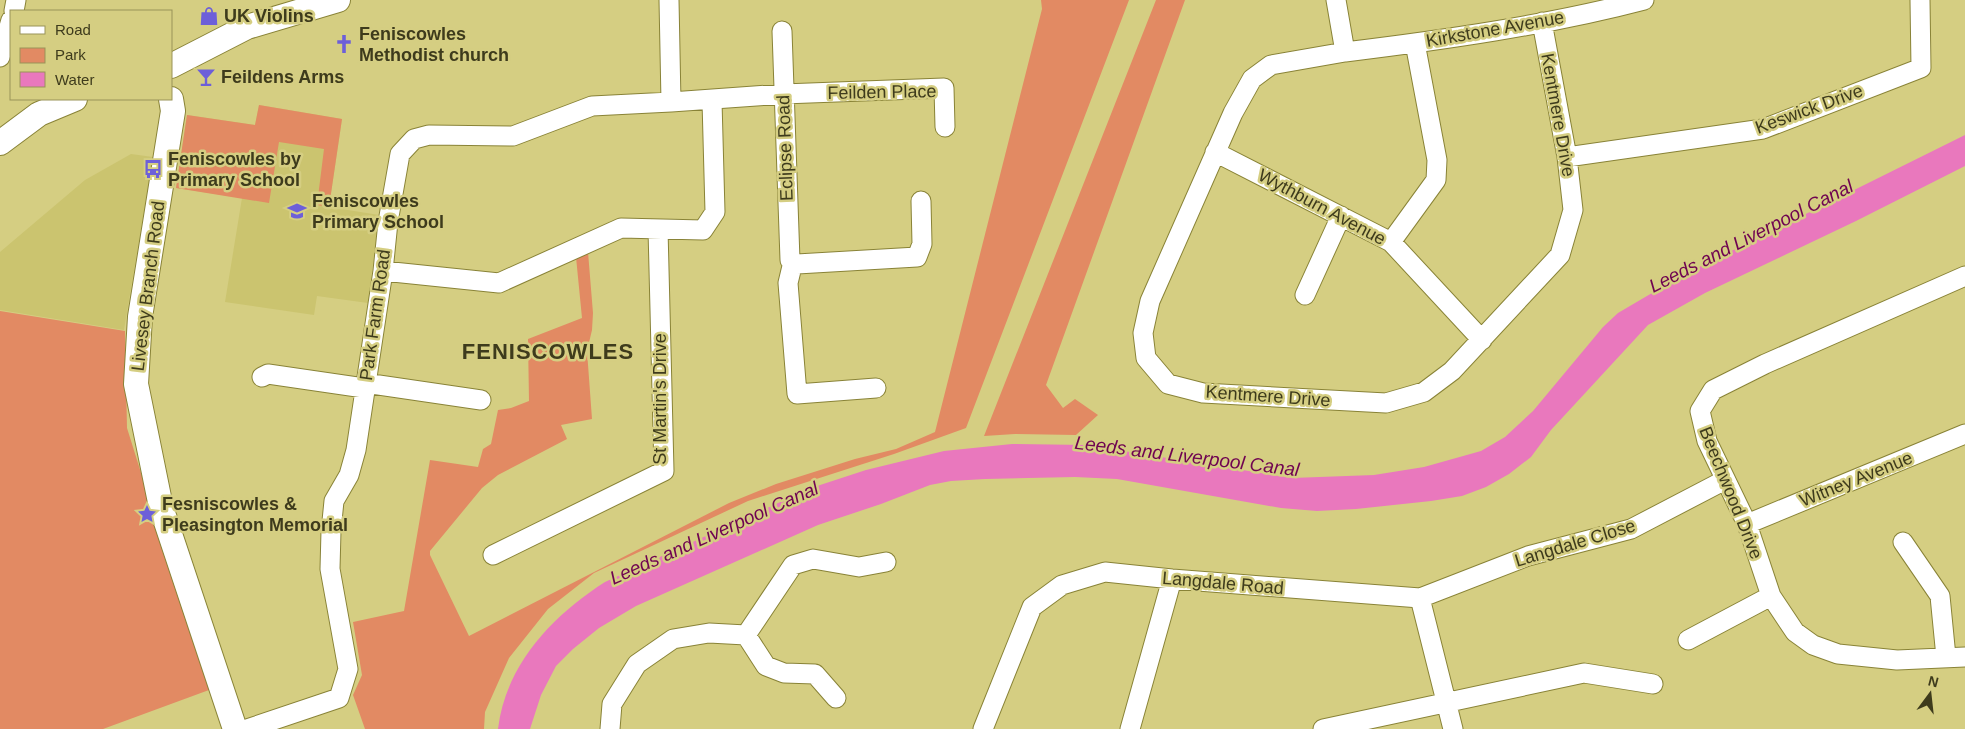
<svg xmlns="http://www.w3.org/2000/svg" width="1965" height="729" viewBox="0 0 1965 729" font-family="Helvetica,sans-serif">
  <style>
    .built { fill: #cbc46f }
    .green { fill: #e28a63 }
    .water { fill: #e978bd }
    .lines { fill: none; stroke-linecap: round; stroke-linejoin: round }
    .minor-casing { stroke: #898337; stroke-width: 21 }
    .major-casing { stroke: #898337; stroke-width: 26 }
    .minor { stroke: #fff; stroke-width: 19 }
    .major { stroke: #fff; stroke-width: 24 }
    .labels { text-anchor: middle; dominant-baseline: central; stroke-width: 5; stroke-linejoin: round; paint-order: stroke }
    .poi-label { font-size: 18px; font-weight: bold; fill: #3e3b1c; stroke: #d5ce82; text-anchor: start }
    .street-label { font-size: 18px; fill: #3e3b1c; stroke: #d5ce82 }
    .water-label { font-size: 19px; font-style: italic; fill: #6f0351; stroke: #d5ce82 }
    .district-label { font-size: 22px; font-weight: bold; letter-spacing: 1px; fill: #3e3b1c; stroke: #d5ce82 }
  </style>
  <rect width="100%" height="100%" fill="#d5ce82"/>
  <!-- built -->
  <path class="built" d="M259 105 342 119 329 207 379 215 368 303 317 296 314 315 225 302 242 198 176 188 187 115 255 125Z
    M131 154 153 157 124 330 0 310V252L85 180Z"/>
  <!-- green -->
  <path class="green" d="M1041 0H1129L966 428 894 454 748 501 594 573 548 609 509 658 485 712 484 729H365L353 695 362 675 353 622 404 611 430 460 478 467 483 449 491 444 498 410 511 408 529 401 528 339 582 318 576 257 588 252 593 313 592 330 587 351 592 419 561 425 567 439 498 475 482 488 430 551V555L469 636 729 503 776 484 855 459 896 449 935 432 1042 9Z
    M1156 0H1185L1046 385 1063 408 1075 399 1098 415 1076 435 1015 434 984 436Z
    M259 105 342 119 329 207 317 205 324 149 279 142 269 203 176 188 187 115 255 125Z
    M0 311 125 331 127 428 209 690 103 729H0Z"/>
  <!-- water -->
  <path class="water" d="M1965 135V166L1856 221 1705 293 1648 325 1551 430 1531 457 1509 474 1486 487 1462 496 1431 501 1356 509 1317 511 1281 508 1117 479 1075 477 985 479 951 481 930 485 881 504 818 525 636 606 599 628 573 649 556 666 541 695 530 729H498C506 664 552 616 605 582L811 488 866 470 944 451 1012 444 1086 445 1292 478 1374 475 1424 467 1481 451 1505 437 1533 411 1603 327 1618 313 1681 276Z"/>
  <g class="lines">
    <!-- minor casing -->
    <g class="minor-casing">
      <path id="minor" d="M1336 0 1345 52 1271 65 1252 79 1233 113 1150 301 1143 333 1146 358 1168 384 1203 393 1386 403 1424 392 1452 371 1560 255 1573 210 1567 157 1542 22
        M14 11 16 0
        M782 31 790 260 797 264 917 257 922 244 921 201
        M1345 52C1443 40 1549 25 1644 0
        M0 57 11 20
        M671 102 783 94 944 88 945 127
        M1215 152 1391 242 1482 340
        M1567 157 1763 129 1921 68 1920 0
        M1391 242 1436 180 1437 160 1415 43
        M793 262 788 283 797 394 876 388
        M383 271 499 283 621 228 703 230 715 212 712 101
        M1965 276 1765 364 1713 390 1700 411 1707 441 1747 524 1771 596 1795 632 1813 645 1838 654 1897 660 1965 657
        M1305 295 1341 216
        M262 377 268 374 364 388
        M365 383 481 400
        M1747 524 1965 434
        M1903 542 1940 596 1946 657
        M493 555 664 471 658 229
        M1420 598 1528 556 1631 529 1725 480
        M746 635 766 666 784 673 815 674 836 698
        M1688 640 1771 596
        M247 729 339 698 348 669 330 569 331 531 334 501 349 475 356 450 383 271 388 222 400 154 414 139 429 135 513 136 592 106 671 102 669 0
        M610 729 612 704 637 664 673 639 709 633 746 635 793 565 813 559 859 567 886 562
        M983 729 1032 607 1062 585 1105 572 1172 579 1420 598 1453 729
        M1130 729 1172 579
        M1323 729 1584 673 1653 684"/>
    </g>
    <!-- major casing -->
    <g class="major-casing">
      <path id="major" d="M171 66 247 27 338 0
        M171 99 173 111 140 317 136 384 161 507 235 729
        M0 143 39 114 75 99"/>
    </g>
    <!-- minor -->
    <use href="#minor" class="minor"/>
    <!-- major -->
    <use href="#major" class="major"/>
  </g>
  <!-- icons -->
  <defs>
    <g id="shop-bare" transform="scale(1.5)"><path d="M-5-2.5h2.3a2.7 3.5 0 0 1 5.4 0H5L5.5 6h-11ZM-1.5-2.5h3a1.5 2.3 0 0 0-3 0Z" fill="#6d5fd9" stroke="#d5ce82" stroke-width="2.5" paint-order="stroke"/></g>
    <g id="church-bare" transform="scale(1.5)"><path d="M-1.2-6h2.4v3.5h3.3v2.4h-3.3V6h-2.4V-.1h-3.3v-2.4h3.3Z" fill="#6d5fd9" stroke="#d5ce82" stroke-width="2.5" paint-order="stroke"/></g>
    <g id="bar-bare" transform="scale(1.5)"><path d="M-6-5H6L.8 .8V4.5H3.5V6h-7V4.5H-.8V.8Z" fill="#6d5fd9" stroke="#d5ce82" stroke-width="2.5" paint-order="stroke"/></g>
    <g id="bus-bare" transform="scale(1.5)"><path d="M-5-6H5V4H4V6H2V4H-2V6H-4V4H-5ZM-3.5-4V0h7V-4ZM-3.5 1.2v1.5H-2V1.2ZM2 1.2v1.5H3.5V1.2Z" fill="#6d5fd9" stroke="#d5ce82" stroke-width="2.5" paint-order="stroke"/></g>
    <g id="school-bare" transform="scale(1.5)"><path d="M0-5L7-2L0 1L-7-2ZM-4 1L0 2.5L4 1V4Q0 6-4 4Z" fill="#6d5fd9" stroke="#d5ce82" stroke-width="2.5" paint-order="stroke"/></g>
    <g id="sight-bare" transform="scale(1.5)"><path d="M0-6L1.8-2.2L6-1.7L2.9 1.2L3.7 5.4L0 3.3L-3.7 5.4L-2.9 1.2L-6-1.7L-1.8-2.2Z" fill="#6d5fd9" stroke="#d5ce82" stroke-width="2.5" paint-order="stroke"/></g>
  </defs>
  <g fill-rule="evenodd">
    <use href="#shop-bare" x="209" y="16"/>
    <use href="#church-bare" x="344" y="44"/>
    <use href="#bar-bare" x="206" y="77"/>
    <use href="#bus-bare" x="153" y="169"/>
    <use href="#school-bare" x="297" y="211"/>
    <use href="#sight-bare" x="147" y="514"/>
  </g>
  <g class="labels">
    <!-- poi labels -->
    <g class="poi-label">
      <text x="224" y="16">UK Violins</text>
      <text x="359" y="34">Feniscowles<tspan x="359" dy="21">Methodist church</tspan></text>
      <text x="221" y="77">Feildens Arms</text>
      <text x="168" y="159">Feniscowles by<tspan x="168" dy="21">Primary School</tspan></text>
      <text x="312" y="201">Feniscowles<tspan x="312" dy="21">Primary School</tspan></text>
      <text x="162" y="504">Fesniscowles &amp;<tspan x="162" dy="21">Pleasington Memorial</tspan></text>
    </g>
    <!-- street labels -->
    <g class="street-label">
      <text transform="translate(1495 29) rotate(-10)">Kirkstone Avenue</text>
      <text transform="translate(882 92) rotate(-1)">Feilden Place</text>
      <text transform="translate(1809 109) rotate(-20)">Keswick Drive</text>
      <text transform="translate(1558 115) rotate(80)">Kentmere Drive</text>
      <text transform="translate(785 148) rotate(-92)">Eclipse Road</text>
      <text transform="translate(1322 207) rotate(28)">Wythburn Avenue</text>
      <text transform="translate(148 286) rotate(-83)">Livesey Branch Road</text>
      <text transform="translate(375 315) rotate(-82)">Park Farm Road</text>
      <text transform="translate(1268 396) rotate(4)">Kentmere Drive</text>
      <text transform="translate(660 399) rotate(-90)">St Martin's Drive</text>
      <text transform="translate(1856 479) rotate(-22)">Witney Avenue</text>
      <text transform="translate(1731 493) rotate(68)">Beechwood Drive</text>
      <text transform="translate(1575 543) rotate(-17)">Langdale Close</text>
      <text transform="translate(1223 583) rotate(5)">Langdale Road</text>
    </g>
    <!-- water labels -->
    <g class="water-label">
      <text transform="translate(1751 236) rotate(-27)">Leeds and Liverpool Canal</text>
      <text transform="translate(1187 456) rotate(7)">Leeds and Liverpool Canal</text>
      <text transform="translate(714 533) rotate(-24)">Leeds and Liverpool Canal</text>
    </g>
    <!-- district labels -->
    <g class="district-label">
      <text x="548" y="351">FENISCOWLES</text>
    </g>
  </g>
  <!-- legend -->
  <rect x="10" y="10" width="162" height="90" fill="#d5ce82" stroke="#999359"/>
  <rect x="20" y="26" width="25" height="8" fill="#ffffff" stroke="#999359"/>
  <text x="55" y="35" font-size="15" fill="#3e3b1c">Road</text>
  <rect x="20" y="48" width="25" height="15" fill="#e28a63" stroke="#999359"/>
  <text x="55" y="60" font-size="15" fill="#3e3b1c">Park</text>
  <rect x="20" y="72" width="25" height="15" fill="#e978bd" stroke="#999359"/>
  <text x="55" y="85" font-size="15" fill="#3e3b1c">Water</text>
  <!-- north arrow -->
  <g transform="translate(1930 694) rotate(15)" stroke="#d5ce82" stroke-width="4" paint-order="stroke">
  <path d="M0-4L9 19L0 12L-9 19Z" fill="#3e3b1c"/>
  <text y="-8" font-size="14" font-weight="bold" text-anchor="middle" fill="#3e3b1c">N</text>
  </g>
</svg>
